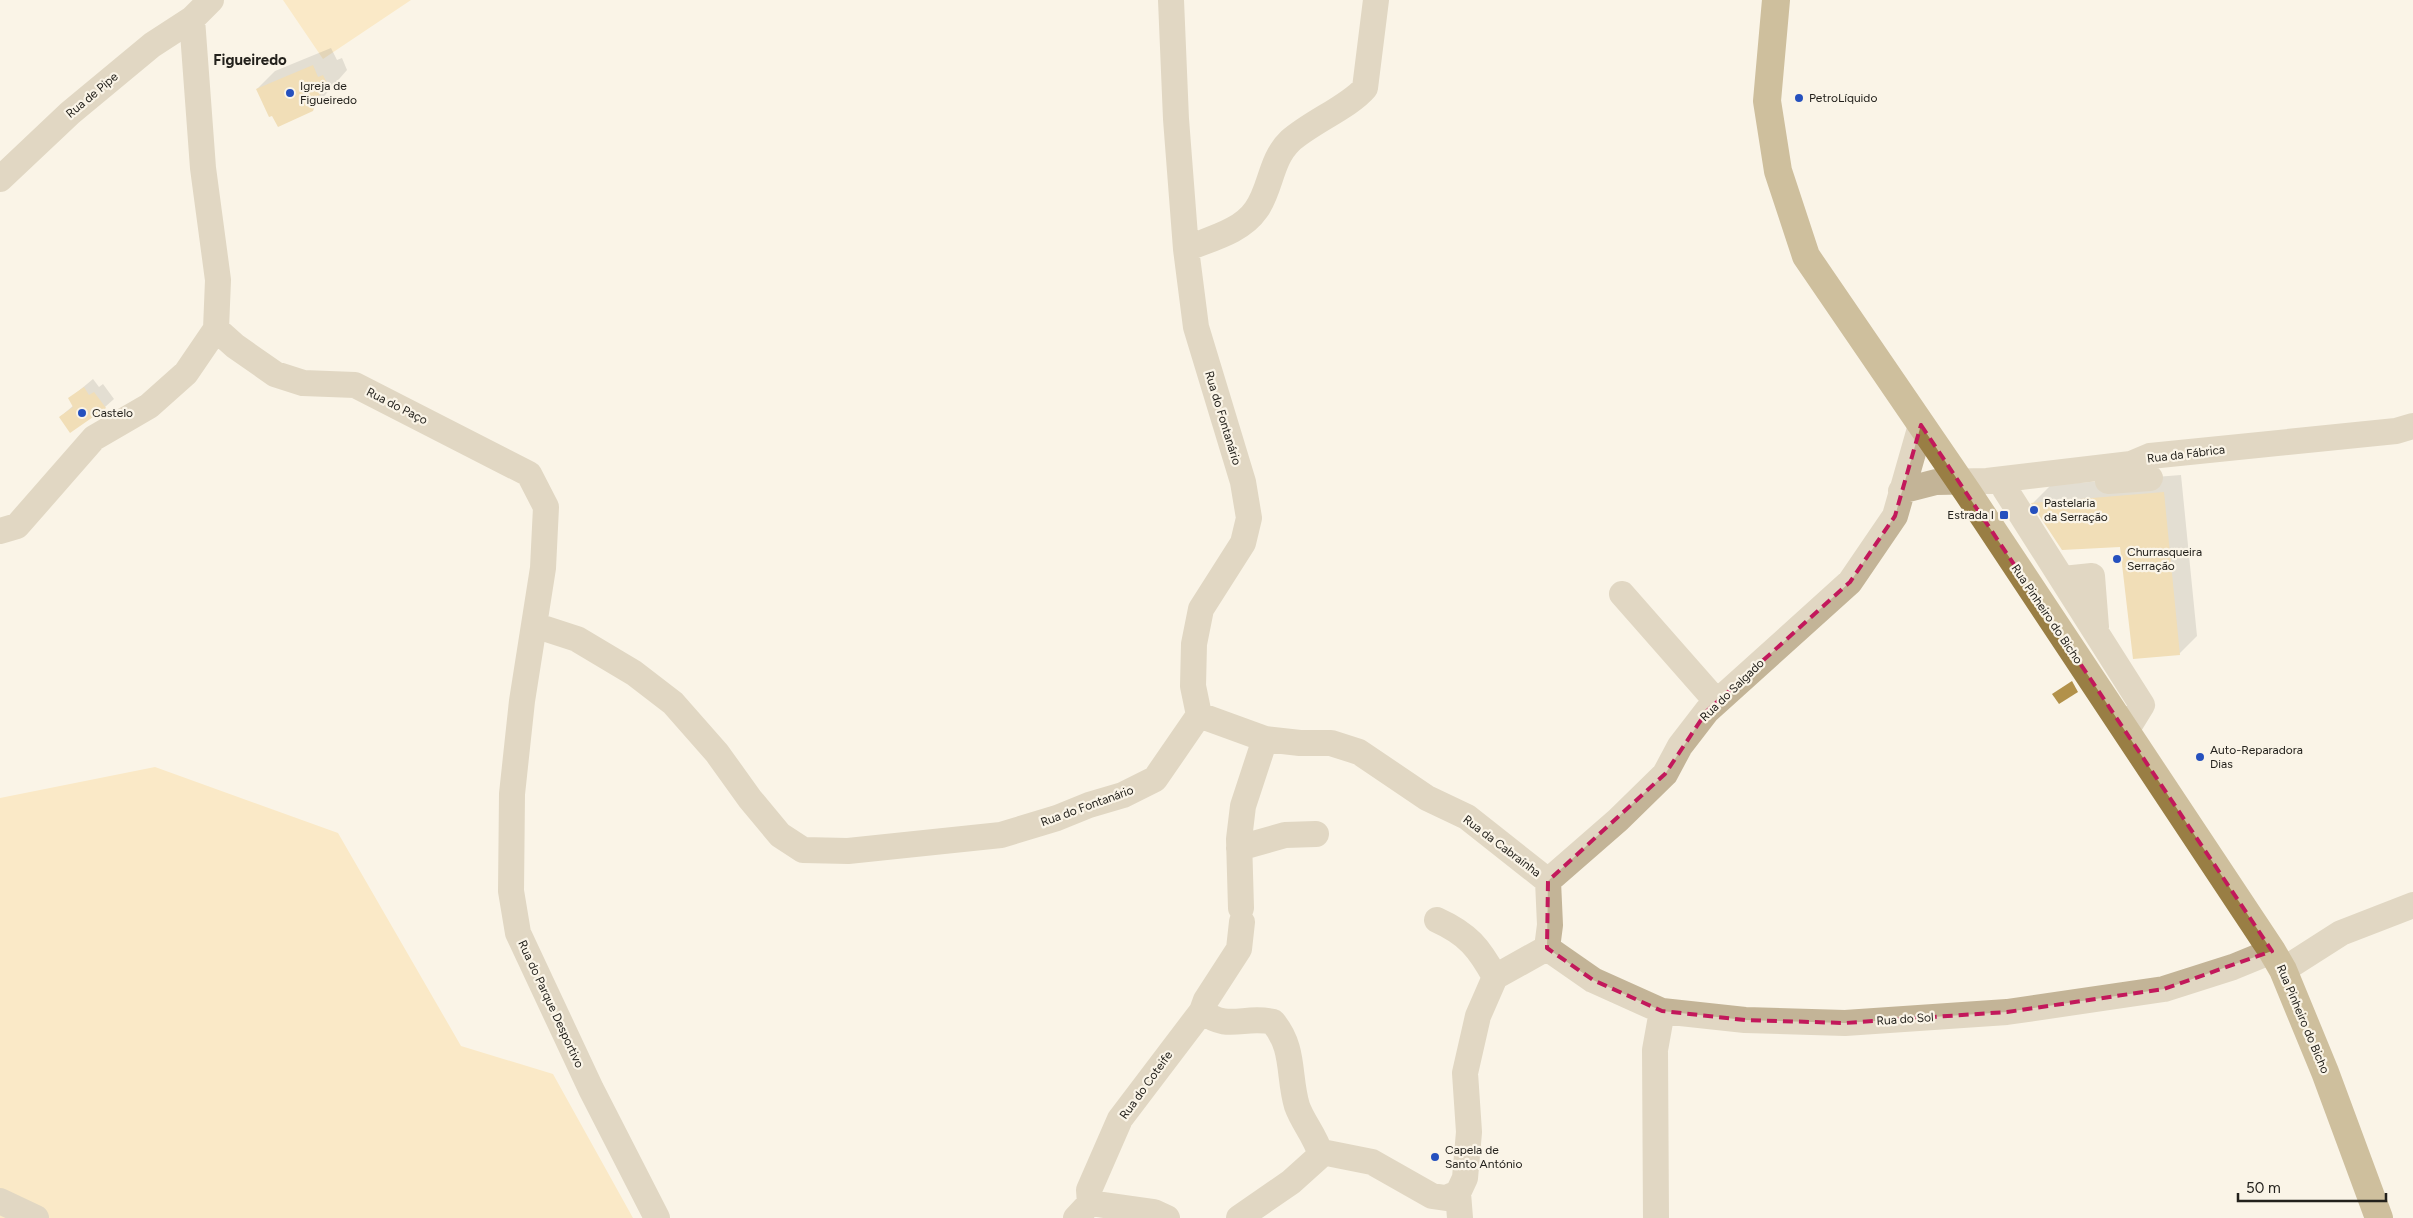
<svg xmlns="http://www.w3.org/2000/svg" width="2413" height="1218" viewBox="0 0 2413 1218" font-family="Figtree,sans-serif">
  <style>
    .green { fill: #fadc9f }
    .water { fill: #b2914a }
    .shadow { fill: #0003 }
    .building { fill: #e6c37c }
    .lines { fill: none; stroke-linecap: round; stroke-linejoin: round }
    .minor { stroke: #c3b497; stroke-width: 26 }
    .major { stroke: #997e44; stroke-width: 28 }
    .marked { fill: none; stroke: #c2185b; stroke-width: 4; stroke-dasharray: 10 6; stroke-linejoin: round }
    .poi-dot { fill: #2550be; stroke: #faf4e7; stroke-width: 2 }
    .labels { text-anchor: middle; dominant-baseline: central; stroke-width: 4.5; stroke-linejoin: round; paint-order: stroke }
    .poi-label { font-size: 12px; fill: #23211c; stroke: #faf4e7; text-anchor: start }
    .street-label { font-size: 12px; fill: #23211c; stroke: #faf4e7 }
    .quarter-label { font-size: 15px; font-weight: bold; fill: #23211c; stroke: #faf4e7 }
  </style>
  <rect width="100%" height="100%" fill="#faf4e7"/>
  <!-- green -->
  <path class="green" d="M283 0H411L323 59Z
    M155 767 338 833 461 1046 553 1074 633 1218H0V798Z"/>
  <!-- water -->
  <path class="water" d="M2072 681 2078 692 2059 704 2052 694Z"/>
  <!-- shadow -->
  <path class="shadow" d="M331 48 337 60 342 58 347 70 312 110 257 89 275 71Z
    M93 379 99 387 103 384 114 399 105 407 60 417 74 405 69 399Z
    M2181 475 2197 636 2179 654 2121 546 2033 503 2051 485Z"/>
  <!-- building -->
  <path class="building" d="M313 65 318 77 323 75 330 89 319 95 313 111 278 127 272 116 269 117 256 89Z
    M84 387 89 395 94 392 106 408 70 433 59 417 73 407 68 398Z
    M2164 492 2180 655 2133 659 2120 547 2062 550 2031 503Z"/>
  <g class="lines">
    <!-- minor -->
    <path class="minor" d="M192 19 203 168 218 280 216 329 235 346 275 374 303 383 355 385 529 474 546 507 543 568 522 701 512 794 511 891 518 933 591 1089 657 1218
      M0 179 70 113 152 45 192 19 211 0
      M1186 249C1209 239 1241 232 1256 210 1271 190 1270 160 1290 141 1311 122 1349 107 1365 88L1376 0
      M2108 481 2150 478
      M2005 489 2142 705 2126 731
      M1901 491 1936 482 1987 481 2131 464 2150 456 2396 431 2413 426
      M0 531 17 526 94 438 149 406 186 373 216 329
      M2063 579 2092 576 2096 627
      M1622 594 1717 702
      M534 625 577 639 634 673 673 703 717 753 750 799 780 835 803 850 848 851 1001 835 1057 818 1089 805 1123 795 1155 779 1199 715 1193 686 1194 644 1201 609 1243 543 1249 518 1243 482 1196 327 1186 249 1176 119 1171 0
      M1199 715 1265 739 1300 743H1331L1359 752 1427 798 1467 817 1548 881
      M1239 848 1285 835 1316 834
      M1548 881 1618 820 1665 774 1680 746 1707 711 1850 582 1895 516 1921 425
      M1241 908 1239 839 1243 806 1265 739
      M1437 920C1468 934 1479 948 1495 977
      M1547 948 1593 980 1662 1011 1745 1020 1845 1023 2007 1012 2164 989 2233 967 2272 951
      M2283 970 2341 933 2413 905
      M1202 1011C1228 1032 1244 1015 1273 1022 1295 1048 1288 1076 1297 1106 1303 1123 1315 1135 1321 1155
      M1458 1193 1460 1218
      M0 1201 36 1218
      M1090 1203 1154 1212 1167 1218
      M1076 1218 1090 1203 1089 1190 1120 1119 1202 1011 1206 1000 1239 949 1242 922
      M1239 1218 1291 1182 1321 1155 1327 1153 1372 1162 1432 1196 1446 1198 1458 1193 1465 1178 1469 1132 1465 1073 1478 1016 1495 977 1547 948 1550 925 1548 881
      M1656 1218 1655 1050 1662 1011"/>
    <!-- major -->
    <path class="major" d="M1776 0 1767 101 1778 171 1806 256 1968 493 2272 951 2283 970 2325 1072 2379 1218"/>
  </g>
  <!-- marked area -->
  <path d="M0 0H2413V1218H0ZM1921 425 2272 951 2164 989 2007 1012 1845 1023 1745 1020 1662 1011 1593 980 1547 948 1548 881 1665 774 1707 711 1850 582 1895 516Z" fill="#faf4e7" fill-opacity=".55" fill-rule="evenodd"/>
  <path class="marked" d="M1921 425 2272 951 2164 989 2007 1012 1845 1023 1745 1020 1662 1011 1593 980 1547 948 1548 881 1665 774 1707 711 1850 582 1895 516Z"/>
  <!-- markers -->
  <g class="poi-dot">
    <circle cx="290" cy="93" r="5"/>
    <circle cx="1799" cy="98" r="5"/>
    <circle cx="82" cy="413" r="5"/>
    <circle cx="2034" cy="510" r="5"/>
    <rect x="1999" y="510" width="10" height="10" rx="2.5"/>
    <circle cx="2117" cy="559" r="5"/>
    <circle cx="2200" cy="757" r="5"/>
    <circle cx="1435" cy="1157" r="5"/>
  </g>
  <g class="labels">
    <!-- poi labels -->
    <g class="poi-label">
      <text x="300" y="86">Igreja de<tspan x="300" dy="14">Figueiredo</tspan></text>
      <text x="1809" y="98">PetroLíquido</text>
      <text x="92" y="413">Castelo</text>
      <text x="2044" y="503">Pastelaria<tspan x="2044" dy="14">da Serração</tspan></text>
      <text x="1994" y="515" text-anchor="end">Estrada I</text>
      <text x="2127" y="552">Churrasqueira<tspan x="2127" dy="14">Serração</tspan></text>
      <text x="2210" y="750">Auto-Reparadora<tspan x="2210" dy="14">Dias</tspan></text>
      <text x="1445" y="1150">Capela de<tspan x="1445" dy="14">Santo António</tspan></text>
    </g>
    <!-- street labels -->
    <g class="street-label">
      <text transform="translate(92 95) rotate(-40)">Rua de Pipe</text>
      <text transform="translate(397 406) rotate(27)">Rua do Paço</text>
      <text transform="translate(1223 418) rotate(73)">Rua do Fontanário</text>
      <text transform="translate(2186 454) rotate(-7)">Rua da Fábrica</text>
      <text transform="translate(2047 614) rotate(56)">Rua Pinheiro do Bicho</text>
      <text transform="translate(1732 690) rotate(-44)">Rua do Salgado</text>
      <text transform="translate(1087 806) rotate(-20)">Rua do Fontanário</text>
      <text transform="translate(1502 846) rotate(37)">Rua da Cabraínha</text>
      <text transform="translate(551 1004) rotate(65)">Rua do Parque Desportivo</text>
      <text transform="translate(1905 1019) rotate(-4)">Rua do Sol</text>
      <text transform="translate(2303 1019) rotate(67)">Rua Pinheiro do Bicho</text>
      <text transform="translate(1146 1085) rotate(-54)">Rua do Coteife</text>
    </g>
    <!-- quarter labels -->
    <g class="quarter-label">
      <text x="250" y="60">Figueiredo</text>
    </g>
  </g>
  <!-- scale -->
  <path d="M2238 1193v8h148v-8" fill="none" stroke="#23211c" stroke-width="2.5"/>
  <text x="2246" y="1193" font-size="15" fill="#23211c" stroke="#faf4e7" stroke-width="4" paint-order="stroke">50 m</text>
</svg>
